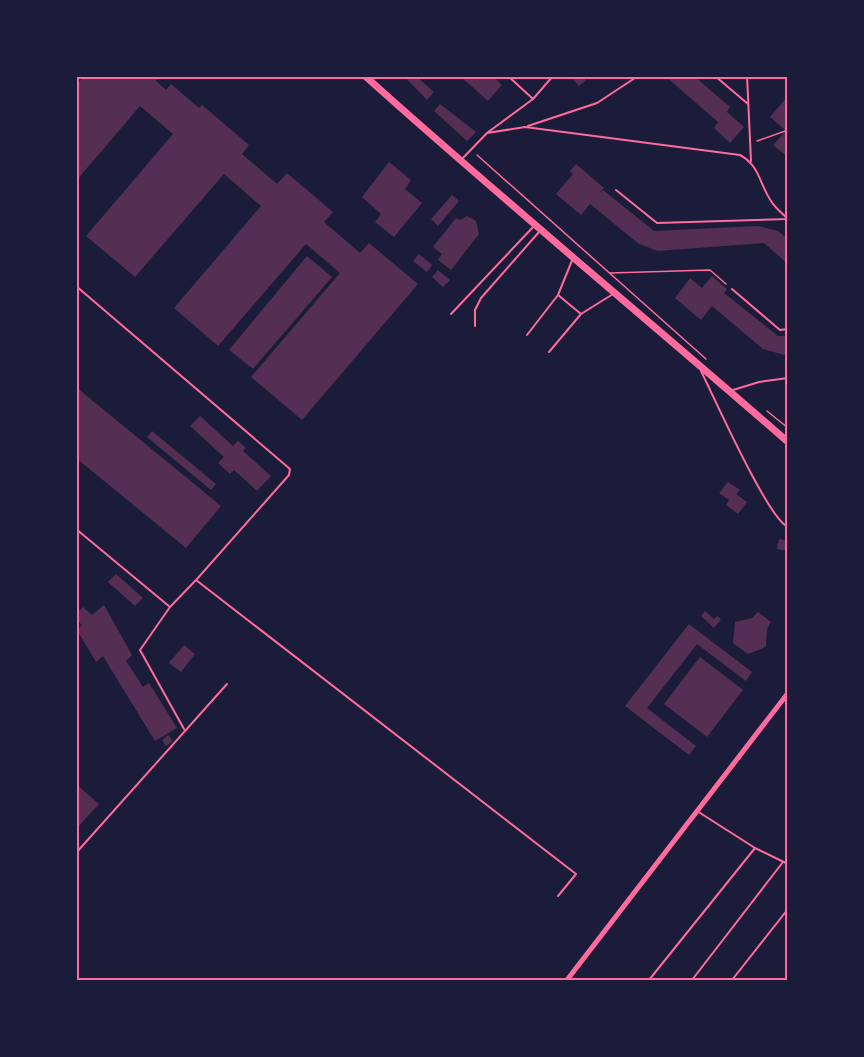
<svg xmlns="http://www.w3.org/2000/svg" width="864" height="1057" viewBox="0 0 864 1057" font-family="Rubik,sans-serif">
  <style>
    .building { fill: #542f53 }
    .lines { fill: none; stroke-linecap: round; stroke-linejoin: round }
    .path { stroke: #ff6b9d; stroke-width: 1.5 }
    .service { stroke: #ff6b9d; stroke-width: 2 }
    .tertiary { stroke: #ff6b9d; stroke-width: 5 }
    .primary { stroke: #ff6b9d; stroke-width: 7 }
    .neatline { fill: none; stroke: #ff6b9d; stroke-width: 2 }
  </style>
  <rect width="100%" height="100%" fill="#1b1b3a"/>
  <!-- building -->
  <path class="building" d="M84 76H159L156 81 166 90 171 84 199 108 202 105 249 145 242 154 277 184 287 173 333 212 324 222 360 253 369 243 418 284 302 420 251 377 340 273 306 244 218 346 174 308 261 206 224 174 135 277 86 236 173 134 140 106 76 181V85Z
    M404 76H416L434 92 427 100Z
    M460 76H493L502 85 488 101Z
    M570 76H582L586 80 579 86Z
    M665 76H694L730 107 727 112 744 127 730 143 714 128 718 122Z
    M788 96V127L785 130 770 117Z
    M440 104 476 132 467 141 434 111Z
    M785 132 788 134V157L773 145Z
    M389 162 411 180 405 189 422 203 394 237 375 222 381 214 362 197Z
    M576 164 604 188 598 194 603 190 654 231 758 226 778 231 788 239V264L764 243 658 251 639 244 590 204 581 215 556 194 573 174 570 171Z
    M452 195 459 201 438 226 431 219Z
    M467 216 476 221 479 234 451 270 438 260 442 254 433 247 456 218 460 220Z
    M419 254 432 265 427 272 413 261Z
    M307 256 332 277 253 369 229 350Z
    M438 270 450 280 443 287 432 277Z
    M712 276 727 289 724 293 778 336H788V356L763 349 712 306 701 320 675 298 690 278 702 288Z
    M76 387 221 506 186 548 76 458Z
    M200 416 233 446 238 441 246 448 243 451 271 476 257 491 234 470 230 474 218 463 224 457 190 426Z
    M152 431 216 484 211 490 147 437Z
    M728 482 740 490 736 494 747 502 738 514 726 505 729 500 719 493Z
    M779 539 788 541V551L777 549Z
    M116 574 143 598 135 606 108 582Z
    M104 605 132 655 126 661 143 687 149 683 177 728 155 741 103 656 96 662 77 630 82 625 76 619V614L83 607 92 615Z
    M705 611 714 619 717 616 721 619 714 628 701 616Z
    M758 612 771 622 767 629 766 647 748 654 733 643 735 622 752 618Z
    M689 624 752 672 746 681 697 644 647 708 696 746 689 755 625 706Z
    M184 645 195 654 181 672 169 663Z
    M700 657 743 690 707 737 664 704Z
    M168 735 173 741 166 746 162 740Z
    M76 784 99 804 76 829Z"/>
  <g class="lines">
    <!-- path -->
    <path class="path" d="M757 141 788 130
      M477 155 706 359
      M610 273 710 270 726 284
      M767 411 788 428"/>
    <!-- service -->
    <path class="service" d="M508 76 533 99
      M715 76 748 104
      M747 76 751 161
      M528 126 597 103 638 76
      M487 133 525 127 740 155C760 166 759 183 771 201 775 208 782 213 788 219
      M462 159 487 133 533 99 553 76
      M616 190 657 223 788 219
      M76 286 290 469 289 475 197 579
      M732 289 780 330 788 329
      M558 295 581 314
      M451 314 534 226
      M475 326V310L481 298 539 232
      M527 335 558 295 573 258
      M549 352 581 314 613 294
      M701 371C714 397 768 519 788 527
      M733 390 759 382 788 378
      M76 529 170 607 196 580 576 874 558 896
      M170 607 140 650 184 729
      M697 811 755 848 788 864
      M76 853 227 684
      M649 980 755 848
      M692 980 783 862
      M732 980 788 909"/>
    <!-- tertiary -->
    <path class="tertiary" d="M567 980 788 693"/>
    <!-- primary -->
    <path class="primary" d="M365 76C504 201 647 319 788 442"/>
  </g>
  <!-- border -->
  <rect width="864" height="1057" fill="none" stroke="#1b1b3a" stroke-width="156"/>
  <rect x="78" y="78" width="708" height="901" class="neatline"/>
</svg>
